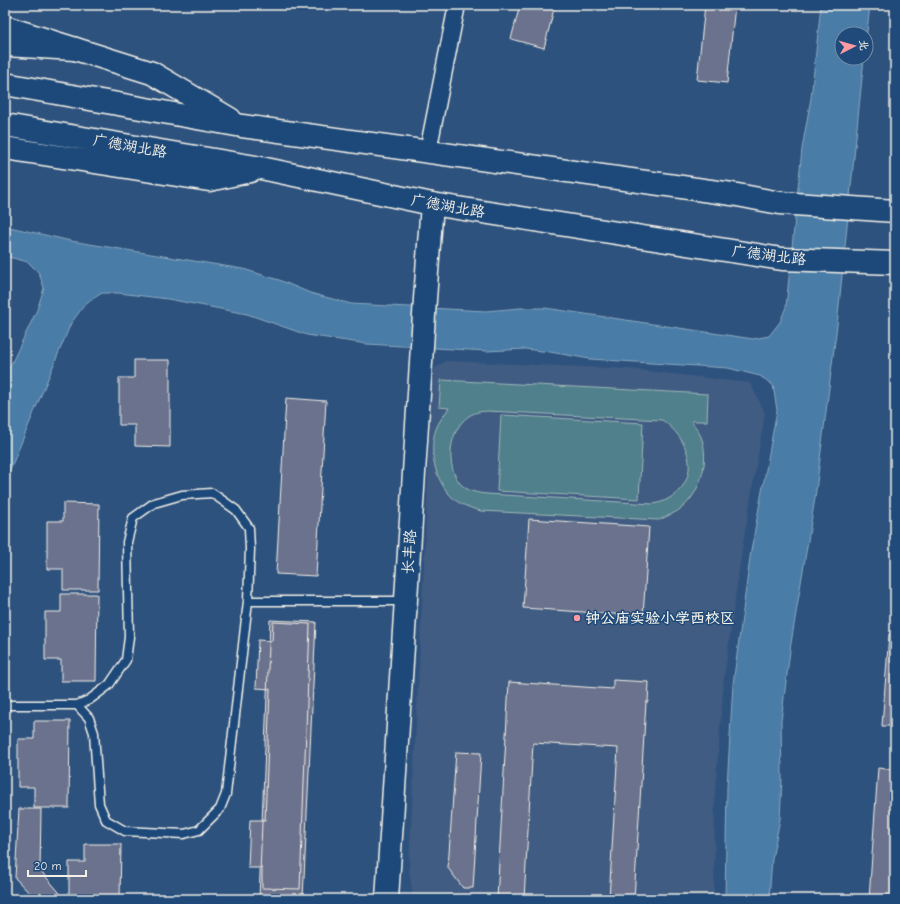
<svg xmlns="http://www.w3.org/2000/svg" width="900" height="904" viewBox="0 0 900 904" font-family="'Comic Neue','LXGW WenKai TC',sans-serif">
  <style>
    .built { fill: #405c82 }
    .green { fill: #4f808b; stroke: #a2b8ba; fill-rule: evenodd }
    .water { fill: #487ba6; stroke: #8daac0 }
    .building { fill: #6b728d; stroke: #f4f1e8 }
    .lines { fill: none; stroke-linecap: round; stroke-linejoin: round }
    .lane-casing { stroke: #f4f1e8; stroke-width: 11 }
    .street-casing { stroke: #f4f1e8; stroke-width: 19 }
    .secondary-casing { stroke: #f4f1e8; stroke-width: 25 }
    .primary-casing { stroke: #f4f1e8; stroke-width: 25 }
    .highway-casing { stroke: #f4f1e8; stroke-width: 25 }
    .lane { stroke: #1f4a7a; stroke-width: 8 }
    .street { stroke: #1f4a7a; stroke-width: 16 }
    .secondary { stroke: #1f4a7a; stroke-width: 22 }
    .primary { stroke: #1f4a7a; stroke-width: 22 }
    .highway { stroke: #1f4a7a; stroke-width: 22 }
    .poi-dot { fill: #ff9aa2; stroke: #1f4a7a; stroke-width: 1.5 }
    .labels { text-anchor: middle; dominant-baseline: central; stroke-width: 3; stroke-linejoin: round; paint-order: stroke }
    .street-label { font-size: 15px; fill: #f4f1e8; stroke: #1f4a7a }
    .poi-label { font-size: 15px; font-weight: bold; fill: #f4f1e8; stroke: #1f4a7a; text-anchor: start }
  </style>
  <rect width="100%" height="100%" fill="#2e527e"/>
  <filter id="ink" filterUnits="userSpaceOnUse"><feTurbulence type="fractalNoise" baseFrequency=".025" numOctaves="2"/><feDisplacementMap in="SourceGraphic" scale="8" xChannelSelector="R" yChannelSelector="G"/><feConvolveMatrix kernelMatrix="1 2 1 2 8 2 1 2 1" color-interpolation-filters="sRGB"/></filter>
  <g filter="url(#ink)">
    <!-- built -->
    <path class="built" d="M446 361 629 369 750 383 765 413 741 556 724 679 715 793 714 899H413L409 867 427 504 432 370Z"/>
    <!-- green -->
    <path class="green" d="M441 380 708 394 707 421H691C693 424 696 427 698 431 712 453 702 491 683 507 676 513 667 516 659 520L481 511C473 509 465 506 458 502 437 488 427 453 436 429 439 421 444 415 449 408L439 407ZM487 411 662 420C690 439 703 479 668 499 663 502 658 503 653 504L487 494C476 493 466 491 459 482 444 463 450 422 475 413 479 411 484 412 487 411Z
      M501 415 643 423 639 499 497 491Z"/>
    <!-- water -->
    <path class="water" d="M821 5H870L866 40V34H842V58H864L837 325 815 498 791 643 781 721 782 779 780 819 772 859 769 899H725L727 787 733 684 751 551 777 410 773 385 760 376 728 368 590 359 550 352 525 349 487 351 367 344 307 335 247 314 168 299 119 293H102L86 303 71 323 5 482V377L37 310 44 288 39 273 28 262 5 256V226L71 241 243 269 279 280 310 293 351 304 486 311 520 308H545L753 339 769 336 780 322 786 307 802 149 811 98Z"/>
    <!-- building -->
    <path class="building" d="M337 5H358L351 9Z
      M520 5H555L544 48 511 39Z
      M705 5H735L727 83 697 80Z
      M134 360H170V447L135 446V425H119V378H134Z
      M286 398 326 401 316 576 276 574Z
      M63 503 99 504 98 590H63V569H47V521H63Z
      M529 519 649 527 643 616 523 608Z
      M61 594H97L96 681H61V660H45V612H61Z
      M270 620 316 622 303 899H259Z
      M273 622 310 624 300 889 262 888V868H248L250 820H265L270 689 256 688 258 640 272 641Z
      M889 634H895V726H882Z
      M613 680 649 682 648 702H646L634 899H609L618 748 533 743 524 899H497L509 682 613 689Z
      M34 721H70L69 808H34V787H18V739H34Z
      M456 752 481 753 473 888H463L448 868Z
      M878 768 895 770V899H869Z
      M19 809H41L40 870 65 899H35L15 878Z
      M85 844H121L120 899H69V862H85Z"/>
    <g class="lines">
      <!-- lane casing -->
      <g class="lane-casing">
        <path id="lane" d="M248 601H405
          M5 705H77L89 718 94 733 99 804 106 820 125 831 184 834 199 830 220 809 226 794 248 601 250 549 249 528 236 510 212 493 182 495 154 503 133 518 127 542 129 637 126 660 109 685 89 700 77 705"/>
      </g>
      <!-- street casing -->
      <g class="street-casing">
        <path id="street" d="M428 151 457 5"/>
      </g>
      <!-- secondary casing -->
      <g class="secondary-casing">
        <path id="secondary" d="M387 899 425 299 432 204"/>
      </g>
      <!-- primary casing -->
      <g class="primary-casing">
        <path id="primary" d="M5 27 152 73 230 119
          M5 84 242 126 732 194 780 203 895 211
          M5 125 261 168 432 204 782 259 895 263
          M5 148 209 180 250 171"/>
      </g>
      <!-- highway casing -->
      <g class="highway-casing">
        <path id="highway" d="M5 45 75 49"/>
      </g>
      <!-- lane -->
      <use href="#lane" class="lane"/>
      <!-- street -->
      <use href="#street" class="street"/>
      <!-- secondary -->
      <use href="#secondary" class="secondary"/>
      <!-- primary -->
      <use href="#primary" class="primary"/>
      <!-- highway -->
      <use href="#highway" class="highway"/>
    </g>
  </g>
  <!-- markers -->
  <circle class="poi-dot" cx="577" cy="618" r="4"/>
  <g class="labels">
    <!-- street labels -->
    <g class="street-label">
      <text transform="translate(130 146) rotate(10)">广德湖北路</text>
      <text transform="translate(448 206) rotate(10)">广德湖北路</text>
      <text transform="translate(769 255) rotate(7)">广德湖北路</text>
      <text transform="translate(409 552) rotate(-86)">长丰路</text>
    </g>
    <!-- poi labels -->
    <g class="poi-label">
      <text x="585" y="618">钟公庙实验小学西校区</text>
    </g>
  </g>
  <!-- margin -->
  <rect width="900" height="904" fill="none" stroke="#1f4a7a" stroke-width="20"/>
  <rect x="10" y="10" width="880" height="884" fill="none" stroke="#f4f1e8" stroke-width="1.5" filter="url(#ink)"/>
  <!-- north arrow -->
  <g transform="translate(854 46) rotate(84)"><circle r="19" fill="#1f4a7a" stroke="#748da6"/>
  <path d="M0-3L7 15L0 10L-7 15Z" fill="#ff9aa2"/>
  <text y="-6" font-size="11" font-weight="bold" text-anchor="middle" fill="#f4f1e8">北</text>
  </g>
  <!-- scale -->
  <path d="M28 870v6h58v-6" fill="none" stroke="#f4f1e8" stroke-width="2"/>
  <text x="34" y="870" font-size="12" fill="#f4f1e8" stroke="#1f4a7a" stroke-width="3" paint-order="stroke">20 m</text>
</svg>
